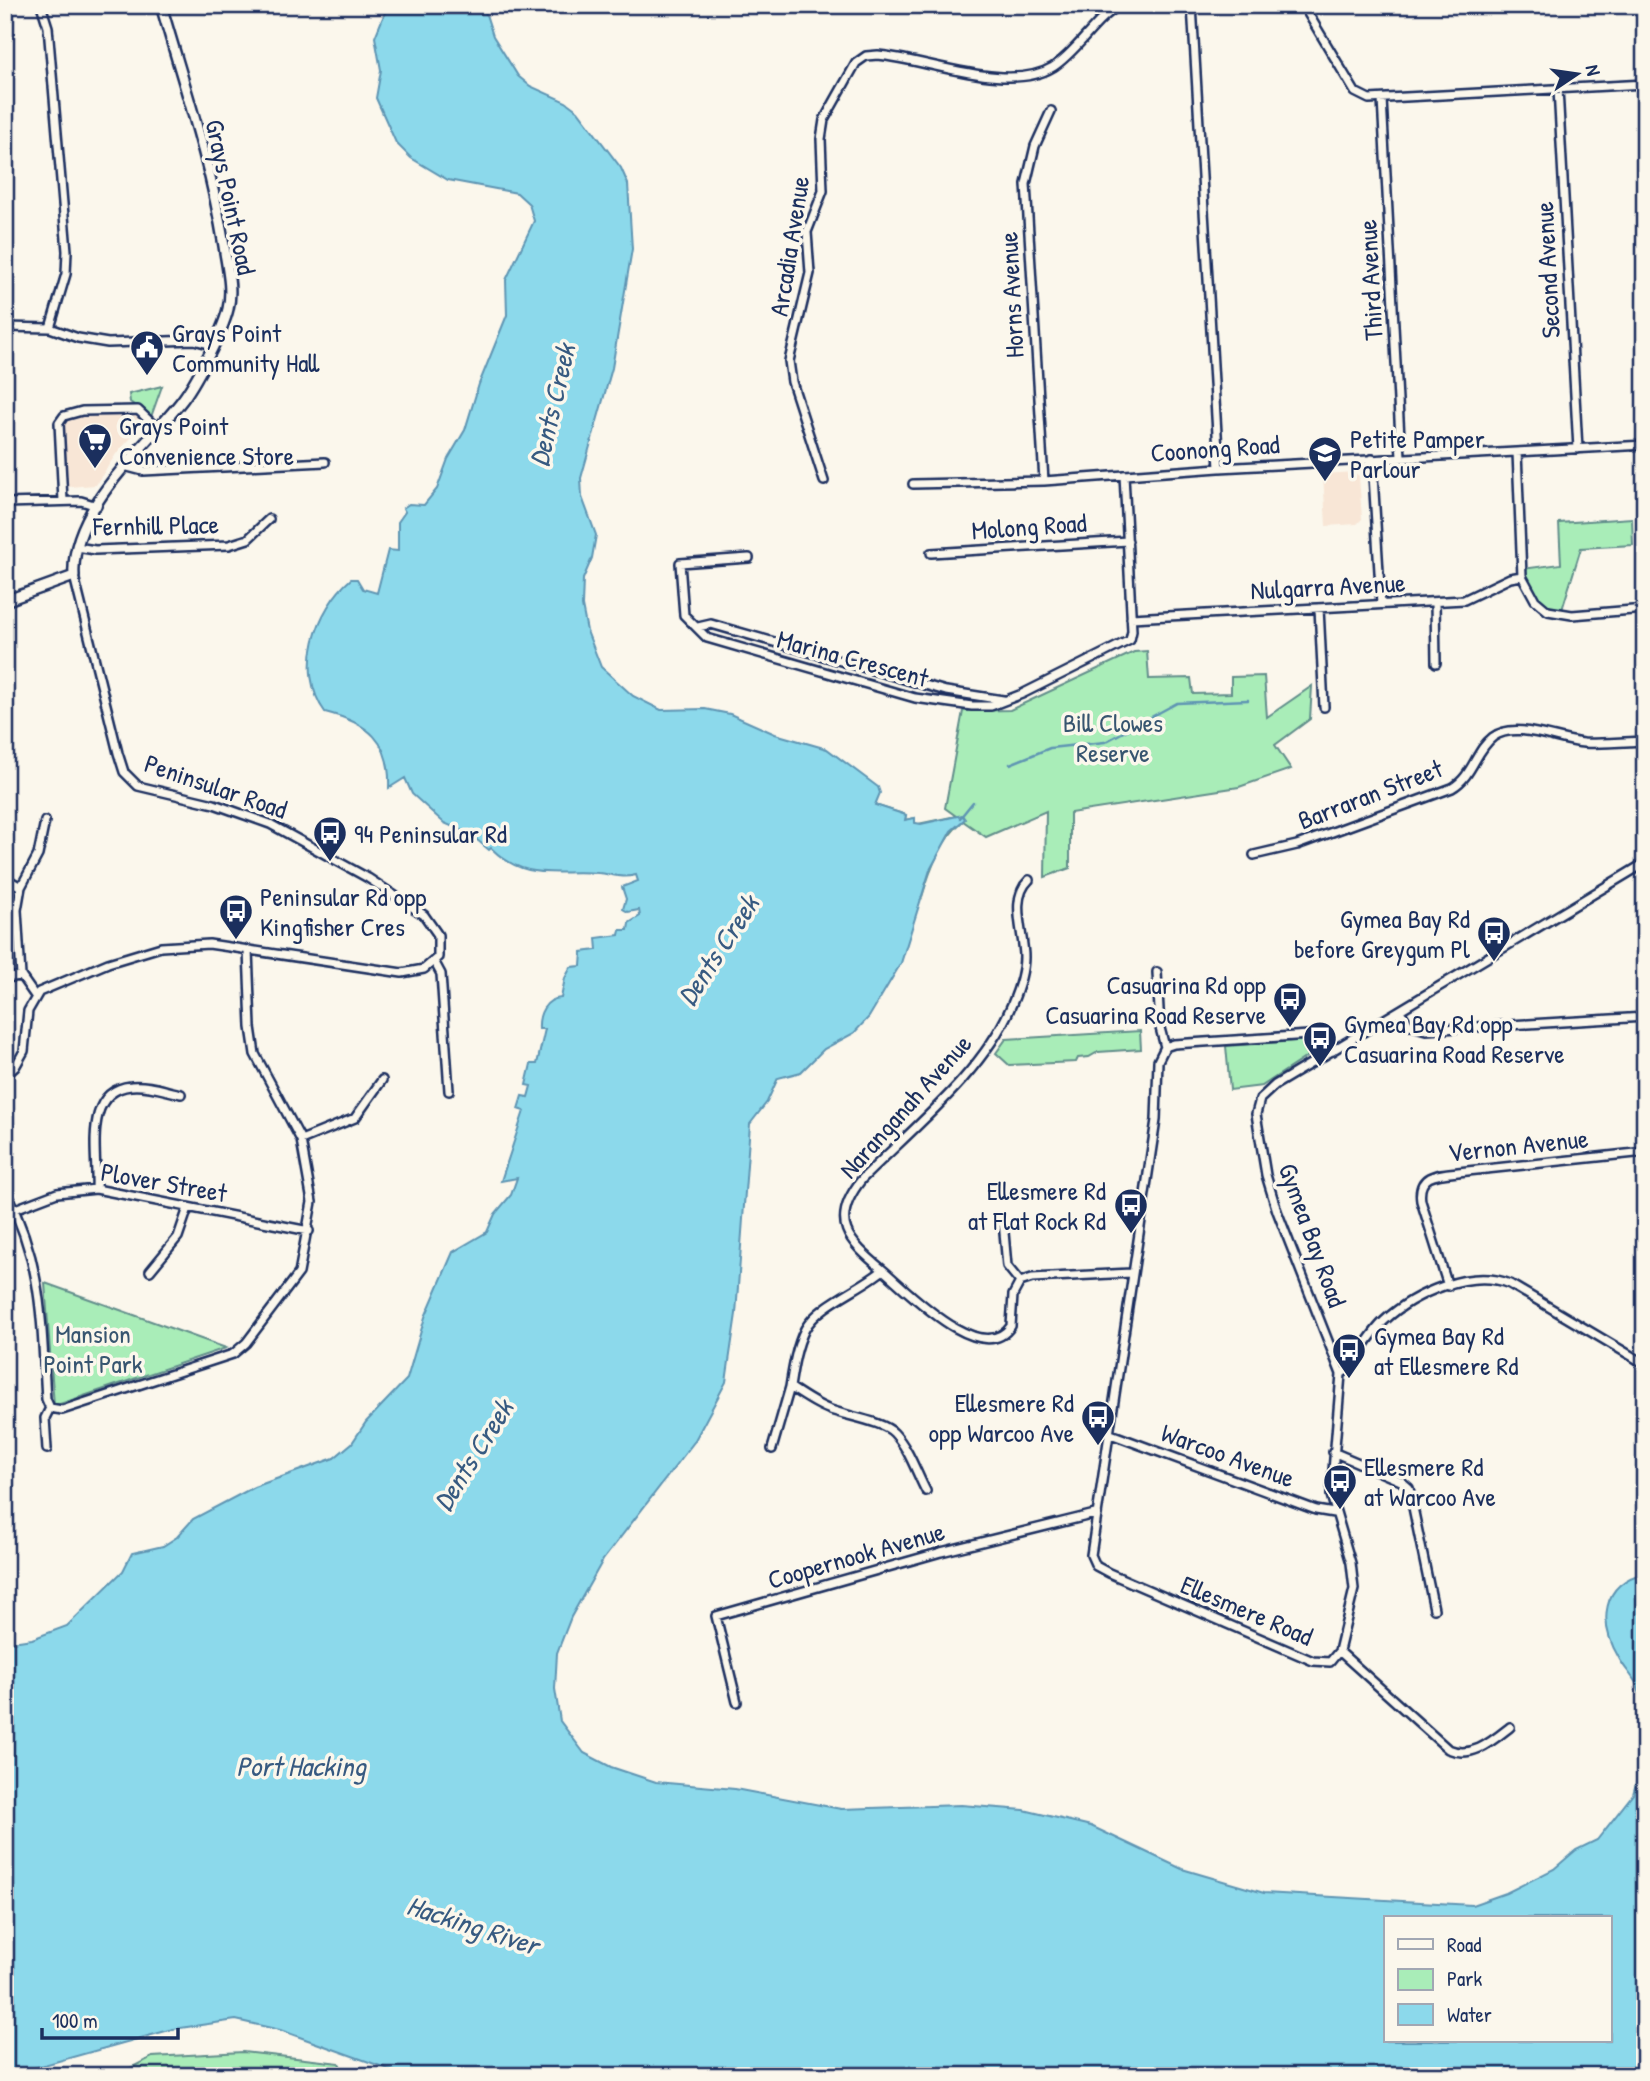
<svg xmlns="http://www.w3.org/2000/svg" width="1650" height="2081" viewBox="0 0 1650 2081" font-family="'Patrick Hand',sans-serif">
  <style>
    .built { fill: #f8e6d6 }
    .green { fill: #a9edb8; stroke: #628e8b; stroke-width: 2 }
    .water { fill: #8cd9eb; stroke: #5f95b3; stroke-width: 2; fill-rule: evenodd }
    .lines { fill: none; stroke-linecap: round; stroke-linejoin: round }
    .stream { stroke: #5f95b3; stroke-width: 2.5 }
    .minor-casing { stroke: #1b2f5e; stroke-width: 12 }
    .tertiary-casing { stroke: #1b2f5e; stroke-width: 14 }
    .minor { stroke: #fbf7ec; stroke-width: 7 }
    .tertiary { stroke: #fbf7ec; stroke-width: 9 }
    .labels { text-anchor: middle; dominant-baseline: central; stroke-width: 7; stroke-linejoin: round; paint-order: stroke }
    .street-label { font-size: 26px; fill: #1b2f5e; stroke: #fbf7ec }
    .poi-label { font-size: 26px; fill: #1b2f5e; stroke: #fbf7ec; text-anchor: start }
    .park-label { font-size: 26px; fill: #375570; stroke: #fbf7ec }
    .water-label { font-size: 28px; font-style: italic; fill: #375a81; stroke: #fbf7ec }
  </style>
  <rect width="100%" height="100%" fill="#fbf7ec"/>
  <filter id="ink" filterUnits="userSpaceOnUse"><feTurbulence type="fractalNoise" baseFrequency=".0143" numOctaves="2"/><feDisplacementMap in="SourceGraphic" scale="14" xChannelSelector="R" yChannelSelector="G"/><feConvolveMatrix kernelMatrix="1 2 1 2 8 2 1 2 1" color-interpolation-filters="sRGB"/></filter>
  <g filter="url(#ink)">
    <!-- built -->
    <path class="built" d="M136 412 147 421 116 454 96 485 68 487 61 422 69 414Z
      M1354 472 1359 476 1362 519 1357 524 1326 526 1323 474Z"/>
    <!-- green -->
    <path class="green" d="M162 386 151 417 130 402 129 394Z
      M1632 518 1633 545 1581 548 1561 613C1536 609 1531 591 1522 569L1561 564 1559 523Z
      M1147 651 1149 679 1191 678 1193 694 1231 693V677L1264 676 1267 717 1312 686 1310 719 1275 745 1291 769 1239 787 1070 813V868L1045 877 1046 811 986 837 963 821C941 839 930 870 922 897L875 805 906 815 905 820 915 818V823L918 824 956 816 945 808 963 711 1010 710 1134 652Z
      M1140 1031 1141 1049 1098 1052 1089 1057 1078 1058 1076 1062 1009 1065 996 1053 1006 1039Z
      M1310 1040 1315 1045 1311 1054 1262 1086 1230 1090 1226 1046Z
      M45 1283 226 1348 54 1406Z
      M243 2052 339 2063 345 2076H115L152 2057Z"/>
    <!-- water -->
    <path class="water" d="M388 5H483L493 36 518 76 530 86 566 102 578 111 621 168 628 184 632 249 612 368 581 478 582 497 596 535 592 558 583 579 582 606 587 631 601 667 633 696 661 710 705 709 730 714 775 734 827 749 878 787 880 793 875 805 906 815 905 820 915 818V823L921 824 962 815 965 819 951 831 930 870 901 963 869 1017 854 1033 824 1049 801 1072 778 1078 767 1102 750 1124 736 1314 726 1382 694 1442 603 1560 571 1617 557 1653 555 1689 560 1721 584 1753 611 1767 656 1782 735 1789 841 1809 961 1805 1024 1810 1091 1826 1182 1869 1264 1893 1472 1905 1506 1893 1554 1869 1576 1850 1597 1840 1633 1794 1645 1753V2076H408L280 2030 236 2020 173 2029 5 2076V1643L32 1639 67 1626 123 1571 132 1553 163 1546 177 1537 193 1519 254 1487 334 1458 352 1443 366 1422 407 1379 425 1317 453 1252 487 1232 495 1214 511 1195 517 1178 501 1181 524 1111 518 1109 522 1096 528 1097 531 1086 526 1085 531 1064H537L545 1029H539C538 1014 545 999 561 998L565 978 571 967 581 966 582 952 597 950 596 938 619 935 620 930H628L629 923 640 916 639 910 628 912 623 909 626 899 622 887 638 881 636 875C622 879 612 874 598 873 558 869 526 883 491 848L489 850 470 834 444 823 412 794 405 778 389 788C391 740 368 723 325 712 295 671 316 609 351 579H357L363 589 377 593 388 550 398 551V522L405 512 403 508 409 504 424 505 437 489 448 459 465 430 479 384 507 315 506 280 534 221 529 204 517 193 448 180 411 158 396 143 376 98 381 70 375 37ZM1386 1918H1610V2041H1386Z
      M1645 1573V1733C1643 1717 1643 1700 1637 1685 1632 1675 1624 1668 1619 1658 1598 1623 1601 1583 1645 1573Z"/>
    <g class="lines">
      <!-- stream -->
      <path class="stream" d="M1010 764 1050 748 1105 742 1177 703 1248 700
        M960 818 973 802"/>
      <!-- minor casing -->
      <g class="minor-casing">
        <path id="minor" d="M41 5 48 27 67 251 66 274 50 328
          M1192 5 1219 468
          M1303 5 1355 92 1369 99 1645 84
          M1558 89 1578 449
          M1382 99 1401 457
          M5 327 50 328 78 338 108 343 194 340 212 345
          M1517 452 1522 576 1535 600 1548 611 1572 615 1645 609
          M1372 459 1381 604
          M124 466 143 471 325 462
          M824 481 792 382 789 361 810 273 807 232 823 191 821 139 824 120 856 63 866 56 878 55C926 59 1009 94 1053 67 1079 50 1094 20 1120 5
          M1044 481 1026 184 1035 146 1051 111
          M913 484 1044 481 1219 468 1645 445
          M63 501 59 423 64 416 82 411 138 410 157 428
          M5 503 81 501 97 506
          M77 547 95 550 229 545 248 539 269 519
          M931 553 1128 541
          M749 558 680 563 684 615 707 638 915 698 972 706H991L1022 694 1130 640 1132 631 1124 475
          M1435 602 1436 663
          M1319 608 1324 707
          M1131 618 1464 600 1510 578 1522 576
          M698 627 711 624 946 691 1003 700
          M1254 855 1297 845 1452 788C1473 776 1475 751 1493 737 1516 720 1558 741 1584 743 1604 744 1625 742 1645 741
          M5 878 21 887
          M434 961 441 974 449 1091
          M1157 972 1160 1028 1165 1047
          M5 978 21 976
          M35 996 21 976 17 910 21 887 38 855 45 821
          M1400 1011 1409 1025 1426 1030 1645 1017
          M1165 1047 1158 1061 1156 1120 1091 1555 1096 1566 1109 1573 1313 1661 1330 1662 1339 1651 1354 1589 1351 1563 1331 1495 1341 1374 1277 1211 1266 1175 1256 1114 1260 1099 1275 1085 1645 863
          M1165 1047 1174 1044 1309 1035 1321 1038 1333 1051
          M5 1076 15 1067 24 1051 28 1011 39 992 108 963 161 947 209 944 402 973 424 969 438 957V935L424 915 368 878 270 824 214 804 138 786 124 772 118 753 74 576
          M301 1140 355 1118 382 1080
          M96 1189C98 1155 82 1091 131 1086 147 1084 166 1091 181 1094
          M5 1190C43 1265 41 1317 46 1399L50 1408 45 1418 47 1449
          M15 1209 57 1193 96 1189 309 1231
          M1003 1221 1007 1266 1020 1282
          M883 1270C848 1241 828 1222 862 1179 912 1129 985 1071 1012 1004 1018 990 1024 973 1024 957 1024 933 1009 899 1029 880
          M150 1271 178 1237 188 1208
          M1448 1286 1421 1201C1417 1175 1436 1174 1458 1172L1645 1152
          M1341 1374 1348 1369C1360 1354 1370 1334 1384 1321 1414 1293 1471 1268 1510 1284L1645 1364
          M50 1408 62 1410 233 1354 246 1343 299 1273 312 1202 301 1140 255 1054 251 1027 248 950
          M1108 1433 1316 1510 1334 1513
          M772 1449 790 1387
          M1333 1452 1401 1481 1409 1488 1434 1609
          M926 1491C916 1472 909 1449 894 1433 883 1421 845 1416 828 1409 815 1404 802 1395 790 1387 793 1368 796 1347 805 1329 819 1304 861 1289 883 1270 907 1290 982 1369 1011 1326L1013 1295 1020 1282 1032 1278 1131 1273
          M1339 1651 1448 1749C1472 1759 1491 1742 1510 1727
          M737 1702 716 1616 941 1552 1095 1514"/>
      </g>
      <!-- tertiary casing -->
      <g class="tertiary-casing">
        <path id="tertiary" d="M5 601 74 576C70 509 142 451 180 403 194 386 223 331 228 309 233 289 227 267 224 246 211 164 184 85 161 5"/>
      </g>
      <!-- minor -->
      <use href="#minor" class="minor"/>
      <!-- tertiary -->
      <use href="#tertiary" class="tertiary"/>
    </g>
  </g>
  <!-- icons -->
  <defs>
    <g id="civic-pin" transform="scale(1.75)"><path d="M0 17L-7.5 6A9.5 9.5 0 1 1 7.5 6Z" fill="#1b2f5e" stroke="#fbf7ec"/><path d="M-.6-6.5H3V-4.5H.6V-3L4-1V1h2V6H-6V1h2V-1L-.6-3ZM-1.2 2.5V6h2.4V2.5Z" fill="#fff"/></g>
    <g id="supermarket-pin" transform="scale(1.75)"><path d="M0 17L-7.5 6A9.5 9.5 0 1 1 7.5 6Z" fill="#1b2f5e" stroke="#fbf7ec"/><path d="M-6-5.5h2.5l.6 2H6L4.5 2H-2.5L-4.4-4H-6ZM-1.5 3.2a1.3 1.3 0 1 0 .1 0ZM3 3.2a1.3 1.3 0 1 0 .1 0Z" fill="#fff"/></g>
    <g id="school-pin" transform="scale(1.75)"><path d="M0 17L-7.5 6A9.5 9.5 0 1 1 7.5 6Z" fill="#1b2f5e" stroke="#fbf7ec"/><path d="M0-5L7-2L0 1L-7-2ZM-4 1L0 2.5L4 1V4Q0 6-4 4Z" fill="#fff"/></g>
    <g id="bus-pin" transform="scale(1.75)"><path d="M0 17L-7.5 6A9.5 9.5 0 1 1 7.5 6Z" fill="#1b2f5e" stroke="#fbf7ec"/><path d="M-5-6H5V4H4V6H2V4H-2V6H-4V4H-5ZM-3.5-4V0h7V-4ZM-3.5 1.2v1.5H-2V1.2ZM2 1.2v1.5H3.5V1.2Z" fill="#fff"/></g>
  </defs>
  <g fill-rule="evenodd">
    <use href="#civic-pin" x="147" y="347"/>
    <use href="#supermarket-pin" x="95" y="440"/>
    <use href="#school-pin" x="1325" y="453"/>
    <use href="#bus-pin" x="330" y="833"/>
    <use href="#bus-pin" x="236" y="911"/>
    <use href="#bus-pin" x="1494" y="933"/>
    <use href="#bus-pin" x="1290" y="999"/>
    <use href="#bus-pin" x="1320" y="1038"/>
    <use href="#bus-pin" x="1131" y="1205"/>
    <use href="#bus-pin" x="1349" y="1350"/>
    <use href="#bus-pin" x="1098" y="1417"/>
    <use href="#bus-pin" x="1340" y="1481"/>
  </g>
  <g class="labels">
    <!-- street labels -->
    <g class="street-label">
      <text transform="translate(231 197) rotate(78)">Grays Point Road</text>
      <text transform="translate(789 246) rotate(-81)">Arcadia Avenue</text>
      <text transform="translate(1547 270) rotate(-93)">Second Avenue</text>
      <text transform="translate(1370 280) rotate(-93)">Third Avenue</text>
      <text transform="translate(1011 295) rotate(-93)">Horns Avenue</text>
      <text transform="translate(1215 448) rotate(-4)">Coonong Road</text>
      <text transform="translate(156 525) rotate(-1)">Fernhill Place</text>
      <text transform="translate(1029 526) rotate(-4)">Molong Road</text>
      <text transform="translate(1328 586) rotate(-3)">Nulgarra Avenue</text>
      <text transform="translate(853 658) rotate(15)">Marina Crescent</text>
      <text transform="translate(216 786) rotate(19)">Peninsular Road</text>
      <text transform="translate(1370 794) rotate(-21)">Barraran Street</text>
      <text transform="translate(905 1106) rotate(-48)">Naranganah Avenue</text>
      <text transform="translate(1518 1145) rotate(-6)">Vernon Avenue</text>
      <text transform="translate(164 1182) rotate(10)">Plover Street</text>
      <text transform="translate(1313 1235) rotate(70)">Gymea Bay Road</text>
      <text transform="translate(1228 1455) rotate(20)">Warcoo Avenue</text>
      <text transform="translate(856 1555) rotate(-16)">Coopernook Avenue</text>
      <text transform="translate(1247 1610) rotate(23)">Ellesmere Road</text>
    </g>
    <!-- poi labels -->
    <g class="poi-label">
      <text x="172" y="332">Grays Point<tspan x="172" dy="30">Community Hall</tspan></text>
      <text x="119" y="425">Grays Point<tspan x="119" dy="30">Convenience Store</tspan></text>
      <text x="1350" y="438">Petite Pamper<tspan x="1350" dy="30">Parlour</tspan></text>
      <text x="354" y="833">94 Peninsular Rd</text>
      <text x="260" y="896">Peninsular Rd opp<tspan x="260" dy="30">Kingfisher Cres</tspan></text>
      <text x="1470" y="918" text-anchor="end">Gymea Bay Rd<tspan x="1470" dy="30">before Greygum Pl</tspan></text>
      <text x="1266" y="984" text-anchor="end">Casuarina Rd opp<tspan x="1266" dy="30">Casuarina Road Reserve</tspan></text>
      <text x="1344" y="1023">Gymea Bay Rd opp<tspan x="1344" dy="30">Casuarina Road Reserve</tspan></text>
      <text x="1106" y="1190" text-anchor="end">Ellesmere Rd<tspan x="1106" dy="30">at Flat Rock Rd</tspan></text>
      <text x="1374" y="1335">Gymea Bay Rd<tspan x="1374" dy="30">at Ellesmere Rd</tspan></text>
      <text x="1074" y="1402" text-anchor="end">Ellesmere Rd<tspan x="1074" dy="30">opp Warcoo Ave</tspan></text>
      <text x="1364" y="1466">Ellesmere Rd<tspan x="1364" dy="30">at Warcoo Ave</tspan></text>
    </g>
    <!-- park labels -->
    <g class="park-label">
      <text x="1113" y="722">Bill Clowes<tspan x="1113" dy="30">Reserve</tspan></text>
      <text x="93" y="1333">Mansion<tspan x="93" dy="30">Point Park</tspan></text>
    </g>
    <!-- water labels -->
    <g class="water-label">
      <text transform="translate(552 405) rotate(-77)">Dents Creek</text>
      <text transform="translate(718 950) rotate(-57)">Dents Creek</text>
      <text transform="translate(473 1455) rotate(-58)">Dents Creek</text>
      <text x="301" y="1766">Port Hacking</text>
      <text transform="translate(473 1925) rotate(18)">Hacking River</text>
    </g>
  </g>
  <!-- margin -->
  <rect width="1650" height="2081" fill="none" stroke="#fbf7ec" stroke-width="28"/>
  <rect x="14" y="14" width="1622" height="2053" fill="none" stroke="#1b2f5e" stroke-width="2.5" filter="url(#ink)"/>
  <!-- legend -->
  <rect x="1384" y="1916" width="228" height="126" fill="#fbf7ec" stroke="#a1a7b3" stroke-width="2"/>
  <rect x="1398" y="1939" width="35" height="10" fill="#fbf7ec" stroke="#a1a7b3" stroke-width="2"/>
  <text x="1447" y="1952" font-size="21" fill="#1b2f5e">Road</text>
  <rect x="1398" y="1969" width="35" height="21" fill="#a9edb8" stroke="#a1a7b3" stroke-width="2"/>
  <text x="1447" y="1986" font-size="21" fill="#1b2f5e">Park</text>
  <rect x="1398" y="2004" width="35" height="21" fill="#8cd9eb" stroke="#a1a7b3" stroke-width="2"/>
  <text x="1447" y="2022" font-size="21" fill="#1b2f5e">Water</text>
  <!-- north arrow -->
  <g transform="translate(1577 74) rotate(77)" stroke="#fbf7ec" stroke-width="5" paint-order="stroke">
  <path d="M0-5L12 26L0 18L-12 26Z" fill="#1b2f5e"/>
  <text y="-10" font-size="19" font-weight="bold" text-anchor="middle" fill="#1b2f5e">N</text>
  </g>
  <!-- scale -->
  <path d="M42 2028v10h136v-10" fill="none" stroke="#1b2f5e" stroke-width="3.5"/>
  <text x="52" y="2028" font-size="21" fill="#1b2f5e" stroke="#fbf7ec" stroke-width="5" paint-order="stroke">100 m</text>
</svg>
